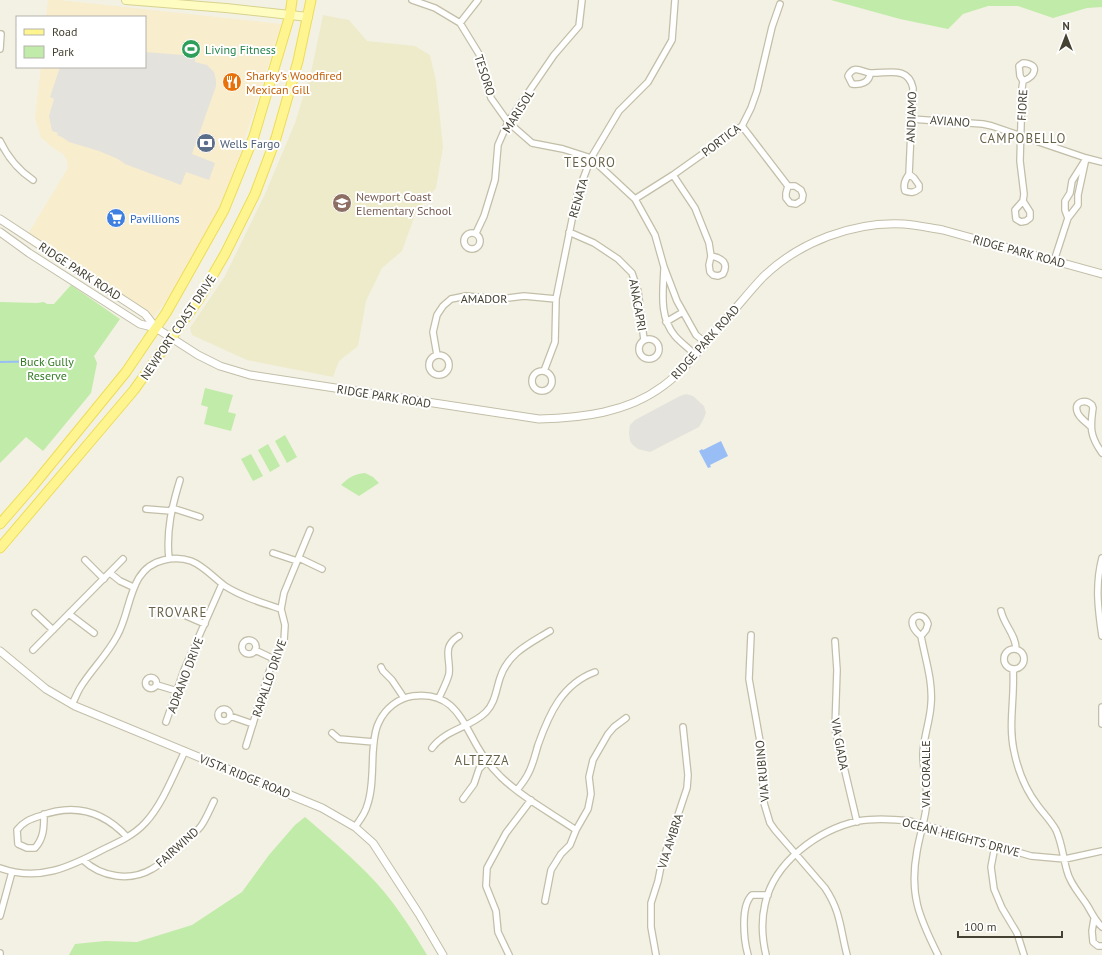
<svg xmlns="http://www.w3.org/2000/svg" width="1102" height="955" viewBox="0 0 1102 955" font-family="'PT Sans',sans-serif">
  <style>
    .commercial { fill: #f8edcc }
    .education { fill: #eeebcb }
    .green { fill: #c0eba8 }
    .parking { fill: #e3e2dc }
    .water { fill: #99bef6 }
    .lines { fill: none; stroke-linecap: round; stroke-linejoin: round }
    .stream { stroke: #99bef6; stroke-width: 2 }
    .minor-casing { stroke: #c2bea8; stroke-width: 8 }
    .tertiary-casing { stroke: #c2bea8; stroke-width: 9 }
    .secondary-casing { stroke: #d7d28e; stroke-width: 10 }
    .primary-casing { stroke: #eddd57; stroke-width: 11 }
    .minor { stroke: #fff; stroke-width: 5.5 }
    .tertiary { stroke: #fff; stroke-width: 7 }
    .secondary { stroke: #fffcc1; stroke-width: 8 }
    .primary { stroke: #fff590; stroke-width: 9 }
    .labels { text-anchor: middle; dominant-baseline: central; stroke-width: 4; stroke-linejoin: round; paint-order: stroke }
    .leisure-label { font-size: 12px; fill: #27864d; stroke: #fff; text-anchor: start }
    .food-label { font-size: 12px; fill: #c56008; stroke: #fff; text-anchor: start }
    .street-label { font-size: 12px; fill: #454233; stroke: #fff }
    .service-label { font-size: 12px; fill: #4e5e75; stroke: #fff; text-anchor: start }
    .education-label { font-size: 12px; fill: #785e54; stroke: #fff; text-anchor: start }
    .shop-label { font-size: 12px; fill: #366cbe; stroke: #fff; text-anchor: start }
    .park-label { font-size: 12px; fill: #327b22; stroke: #fff }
    .neighbourhood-label { font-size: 13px; letter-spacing: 1px; fill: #696249; stroke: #fff }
  </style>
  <rect width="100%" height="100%" fill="#f3f1e3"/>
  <!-- commercial -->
  <path class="commercial" d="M48 0H59L281 24 239 157 207 243 154 317 28 234 68 168 67 160 63 154 52 147 41 137 35 118 41 67H145V17H46Z"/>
  <!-- education -->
  <path class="education" d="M323 15 349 20 367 41 415 46 430 55 436 81 443 147 436 188 416 212 402 251 382 268 366 301 358 346 339 361 333 377 247 360 192 335 190 328 225 276 265 194 295 123 312 68Z"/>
  <!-- green -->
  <path class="green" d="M831 0H1102V7L1087 8 1053 18 1018 6H988L963 14 948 29 900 19Z
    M71 285 120 319 94 356 97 363 91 393 43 451 26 437 0 463V302L37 303 44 302 47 304H54Z
    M205 388 233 395 228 412 236 414 231 431 204 424 208 407 201 405Z
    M285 435 297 457 287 463 275 441Z
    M268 444 280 466 270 472 258 450Z
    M251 454 263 476 253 481 241 459Z
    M365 473 373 477 379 483 359 496 341 485C349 477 354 474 365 473Z
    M305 817C326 835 347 853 367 873 391 897 410 926 427 955H69L75 944 105 941 137 942 192 925 242 892 269 855 295 825Z"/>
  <!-- parking -->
  <path class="parking" d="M145 52 195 56V62L207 65 214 72 216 80V86L192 154 215 163 209 180 186 172 181 185 125 164 118 159 99 151 69 142 62 137 57 135 58 133 52 131 49 116 54 99 50 97 60 67H145Z
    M686 394 693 396 704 406 706 413 703 420 699 427 650 452 638 449 633 445 630 441 629 433 630 425 635 420 680 396Z"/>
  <!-- water -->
  <path class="water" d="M721 441 728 456 710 465 711 467 708 468 699 451 702 449 703 450Z"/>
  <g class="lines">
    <!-- stream -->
    <path class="stream" d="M0 362 55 361"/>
    <!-- minor casing -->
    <g class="minor-casing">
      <path id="minor" d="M412 0 435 8 460 23 479 54 491 98 508 122 532 143 563 149 591 158 635 199 655 235 664 267 677 301 696 335 706 343
        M460 23 478 0
        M0 49 1 34
        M870 73C870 83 860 85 852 84L848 76C854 64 862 72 870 73 887 74 908 65 913 88L909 174C905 180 903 184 905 191 911 193 914 193 919 189V185L914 178 909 174
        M911 119 983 124 992 126 1086 158 1102 162
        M742 126 788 186H795L801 190 803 195 802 200 796 204 790 203 786 198V193L788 186
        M0 141C8 158 18 170 33 180
        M673 175 695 208 709 243 711 256 709 265 710 272 713 275 718 276 723 274C729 263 722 258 711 256
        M635 199 673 175 742 126 751 108 757 91 772 27 780 4
        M1023 201 1030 212V218L1026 221 1021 222 1016 219 1015 210 1023 201 1024 194 1020 161 1022 88 1023 81C1036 76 1040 64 1023 63L1019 66 1020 76 1023 81
        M1068 218 1065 210V201L1070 193 1072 181 1084 162
        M569 232 594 243 618 259 632 273 638 291 644 340
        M464 241a8 8 0 1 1 16 0a8 8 0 1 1-16 0Z
        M476 233 484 216 495 180 498 145 508 122 554 55 579 26 582 0
        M1054 261 1068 218 1078 205V195L1086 158
        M664 269C663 292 659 317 675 336 681 343 689 348 695 355
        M666 322 683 312
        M639 349a10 10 0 1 1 20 0a10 10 0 1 1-20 0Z
        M437 355 433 332 437 315 443 306 451 299 466 296 499 299 524 296 556 299
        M429 365a10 10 0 1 1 20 0a10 10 0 1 1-20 0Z
        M544 371 555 342 556 299 577 195 591 158 619 111 648 82 672 40 675 0
        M532 381a10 10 0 1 1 20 0a10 10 0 1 1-20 0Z
        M1090 426C1086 422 1078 417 1077 411 1074 401 1086 399 1092 405L1093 408C1090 428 1090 436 1102 453
        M172 508 200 517
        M146 509 171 511
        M273 553 297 561
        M299 558 322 569
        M1102 558C1095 585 1098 609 1102 636
        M169 559C166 531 172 506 180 480
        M85 560 104 579
        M110 573 120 581 133 587
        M1001 611C1004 625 1016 635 1016 649
        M35 613 53 630
        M69 614 94 633
        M182 614 205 624
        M751 635 749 679 761 747 764 803 770 823 775 830 825 888C841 912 840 928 847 955
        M921 636 926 630 928 624C923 607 900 619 921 636 925 658 933 681 931 704 930 722 923 738 923 755 923 770 927 785 927 800 926 818 920 833 917 851 909 894 919 917 938 955
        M242 647a7 7 0 1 1 14 0a7 7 0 1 1-14 0Z
        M835 641 837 670 835 729 857 822
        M1004 659a10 10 0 1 1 20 0a10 10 0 1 1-20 0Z
        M33 650 123 559
        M255 650 274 659
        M381 667 383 671 392 680 404 698
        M1013 669C1015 697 1008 724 1014 751 1018 771 1025 789 1038 806 1044 814 1051 821 1056 830 1062 843 1063 857 1067 871 1070 884 1080 894 1087 905 1092 913 1095 921 1102 927
        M145.5 683a5.5 5.5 0 1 1 11 0a5.5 5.5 0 1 1-11 0Z
        M157 685 177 691
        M439 698C442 691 447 682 449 674 451 658 441 647 459 636
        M72 704C75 699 77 693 80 688 91 670 107 655 117 636 132 610 128 568 164 560 173 558 182 558 191 561 204 566 214 578 225 586 242 597 263 603 281 609
        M1102 707V724
        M218 715a6 6 0 1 1 12 0a6 6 0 1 1-12 0Z
        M230 716 253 724
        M166 722 184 670 222 584
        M332 733 339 739 374 742
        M246 746 269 672 274 659 284 641 285 625 281 609 284 593 310 530
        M432 748C446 729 470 728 486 712 495 703 496 690 500 678 508 653 529 644 550 631
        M517 790C521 785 525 780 528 774 533 765 535 755 538 745 549 714 562 684 595 672
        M463 799 474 784 479 769 487 761
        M44 814C44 827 44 838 35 848H27L18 844 17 830C23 822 30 819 40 816 74 803 103 811 127 837
        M355 827C359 821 365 814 367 806 373 790 372 769 373 752 374 742 374 731 379 722 385 709 398 698 413 696 452 691 461 718 477 746 483 757 492 768 501 777 523 798 551 813 576 830
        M995 846 991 867 994 889 1002 908 1017 933 1024 955
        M83 860C101 877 130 882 152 869 163 863 172 853 180 845 187 839 196 833 201 826 206 819 210 809 214 801
        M0 868C39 882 70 867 104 849 119 842 134 835 145 823 162 805 174 774 185 751
        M545 901 551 870 561 854 570 845 576 830 588 809 591 794 589 777 593 760 608 734 614 727 626 718
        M0 916 12 872
        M1094 919 1092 931 1093 942 1098 946H1102
        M0 953V955
        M509 955 498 932 496 911 486 886 487 868 506 833 531 800
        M656 955 651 927V903L658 881 661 866 687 788 688 775 683 727
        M748 955C744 941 740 906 752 895H768
        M766 955C762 938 761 921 765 904 774 862 818 830 858 821 875 818 892 819 910 821L1031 856 1065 859 1102 851"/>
    </g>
    <!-- tertiary casing -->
    <g class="tertiary-casing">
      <path id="tertiary" d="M0 219 145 314 156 328 198 355 220 366 250 375 539 419C581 418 627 413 663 386 685 370 701 348 719 327 734 311 748 293 763 277 799 242 854 221 904 224 917 225 930 228 943 230L1102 274
        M0 232 29 253 140 324 156 328
        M0 651 46 689 75 706 322 808 355 827 373 843 419 914 443 955"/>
    </g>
    <!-- secondary casing -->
    <g class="secondary-casing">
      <path id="secondary" d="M126 0 226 8 308 17"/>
    </g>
    <!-- primary casing -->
    <g class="primary-casing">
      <path id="primary" d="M0 524 33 486 126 372 166 313 192 267 224 210 254 136 290 15 292 0
        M0 548 134 390 199 299 225 254 255 194 276 138 298 61 311 0"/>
    </g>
    <!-- minor -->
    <use href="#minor" class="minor"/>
    <!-- tertiary -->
    <use href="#tertiary" class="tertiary"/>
    <!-- secondary -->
    <use href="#secondary" class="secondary"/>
    <!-- primary -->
    <use href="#primary" class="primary"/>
  </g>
  <!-- icons -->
  <defs>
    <g id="stadium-disc" transform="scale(1)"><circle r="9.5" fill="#2e9e5b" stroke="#fff"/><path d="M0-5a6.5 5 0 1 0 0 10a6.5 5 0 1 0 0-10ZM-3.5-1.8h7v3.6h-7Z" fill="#fff"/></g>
    <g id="restaurant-disc" transform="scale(1)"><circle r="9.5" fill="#e8710a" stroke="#fff"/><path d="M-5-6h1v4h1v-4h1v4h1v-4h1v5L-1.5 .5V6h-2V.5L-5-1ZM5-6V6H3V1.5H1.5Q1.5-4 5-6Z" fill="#fff"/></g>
    <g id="bank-disc" transform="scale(1)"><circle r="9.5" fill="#5c6f8a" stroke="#fff"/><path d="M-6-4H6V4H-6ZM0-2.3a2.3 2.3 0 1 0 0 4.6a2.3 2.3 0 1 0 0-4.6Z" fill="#fff"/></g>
    <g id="school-disc" transform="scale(1)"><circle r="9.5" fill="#8d6e63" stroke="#fff"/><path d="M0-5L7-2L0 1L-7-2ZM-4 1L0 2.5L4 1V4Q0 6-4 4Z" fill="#fff"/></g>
    <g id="supermarket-disc" transform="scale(1)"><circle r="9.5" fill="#3f7fe0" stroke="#fff"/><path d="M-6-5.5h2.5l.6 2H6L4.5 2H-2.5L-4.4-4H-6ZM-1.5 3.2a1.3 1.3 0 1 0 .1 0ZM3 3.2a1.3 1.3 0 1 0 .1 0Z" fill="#fff"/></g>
  </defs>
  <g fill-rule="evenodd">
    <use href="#stadium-disc" x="191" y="49"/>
    <use href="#restaurant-disc" x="232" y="82"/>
    <use href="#bank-disc" x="206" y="143"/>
    <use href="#school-disc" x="342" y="203"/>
    <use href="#supermarket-disc" x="116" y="218"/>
  </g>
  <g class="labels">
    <!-- leisure labels -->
    <g class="leisure-label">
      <text x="205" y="49">Living Fitness</text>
    </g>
    <!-- food labels -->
    <g class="food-label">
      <text x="246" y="75">Sharky's Woodfired<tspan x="246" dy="14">Mexican Gill</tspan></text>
    </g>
    <!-- street labels -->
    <g class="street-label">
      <text transform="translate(485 75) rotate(72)">TESORO</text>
      <text transform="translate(1022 105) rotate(-87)">FIORE</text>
      <text transform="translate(518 111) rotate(-58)">MARISOL</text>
      <text transform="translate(911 117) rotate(-88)">ANDIAMO</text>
      <text transform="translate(950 121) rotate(4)">AVIANO</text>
      <text transform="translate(721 140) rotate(-37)">PORTICA</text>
      <text transform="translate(578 198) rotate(-74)">RENATA</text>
      <text transform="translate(1019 251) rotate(15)">RIDGE PARK ROAD</text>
      <text transform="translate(80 271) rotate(33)">RIDGE PARK ROAD</text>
      <text x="484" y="298">AMADOR</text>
      <text transform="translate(638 305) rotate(80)">ANACAPRI</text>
      <text transform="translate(178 327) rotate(-56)">NEWPORT COAST DRIVE</text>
      <text transform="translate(705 342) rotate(-48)">RIDGE PARK ROAD</text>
      <text transform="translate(384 396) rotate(9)">RIDGE PARK ROAD</text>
      <text transform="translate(185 675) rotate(-69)">ADRANO DRIVE</text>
      <text transform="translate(269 678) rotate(-71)">RAPALLO DRIVE</text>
      <text transform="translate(840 744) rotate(80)">VIA GIADA</text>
      <text transform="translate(762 771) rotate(-95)">VIA RUBINO</text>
      <text transform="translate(925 774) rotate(-90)">VIA CORALLE</text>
      <text transform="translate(245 776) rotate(22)">VISTA RIDGE ROAD</text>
      <text transform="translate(961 837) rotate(15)">OCEAN HEIGHTS DRIVE</text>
      <text transform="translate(670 841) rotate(-72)">VIA AMBRA</text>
      <text transform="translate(177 847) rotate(-42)">FAIRWIND</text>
    </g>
    <!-- service labels -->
    <g class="service-label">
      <text x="220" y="143">Wells Fargo</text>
    </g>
    <!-- education labels -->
    <g class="education-label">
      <text x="356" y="196">Newport Coast<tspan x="356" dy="14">Elementary School</tspan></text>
    </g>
    <!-- shop labels -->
    <g class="shop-label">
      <text x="130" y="218">Pavillions</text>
    </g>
    <!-- park labels -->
    <g class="park-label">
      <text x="47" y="361">Buck Gully<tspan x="47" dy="14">Reserve</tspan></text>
    </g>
    <!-- neighbourhood labels -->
    <g class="neighbourhood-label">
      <text x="1023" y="138">CAMPOBELLO</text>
      <text x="590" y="162">TESORO</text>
      <text x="178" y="612">TROVARE</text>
      <text x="482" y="760">ALTEZZA</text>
    </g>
  </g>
  <!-- legend -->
  <rect x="16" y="16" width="130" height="52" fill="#ffffff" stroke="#b5b3ad"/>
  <rect x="24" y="29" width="20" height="6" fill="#fff590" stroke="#b5b3ad"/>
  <text x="52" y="36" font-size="12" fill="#454233">Road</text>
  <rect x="24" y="46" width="20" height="12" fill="#c0eba8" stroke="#b5b3ad"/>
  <text x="52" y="56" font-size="12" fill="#454233">Park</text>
  <!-- north arrow -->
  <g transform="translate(1066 36)" stroke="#ffffff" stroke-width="3" paint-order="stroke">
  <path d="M0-3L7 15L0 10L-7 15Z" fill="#454233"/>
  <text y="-6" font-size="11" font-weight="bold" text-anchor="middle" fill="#454233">N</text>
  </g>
  <!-- scale -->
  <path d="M958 931v6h104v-6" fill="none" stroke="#454233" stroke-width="2"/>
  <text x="964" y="931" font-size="12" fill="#454233" stroke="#ffffff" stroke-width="3" paint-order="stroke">100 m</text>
</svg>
